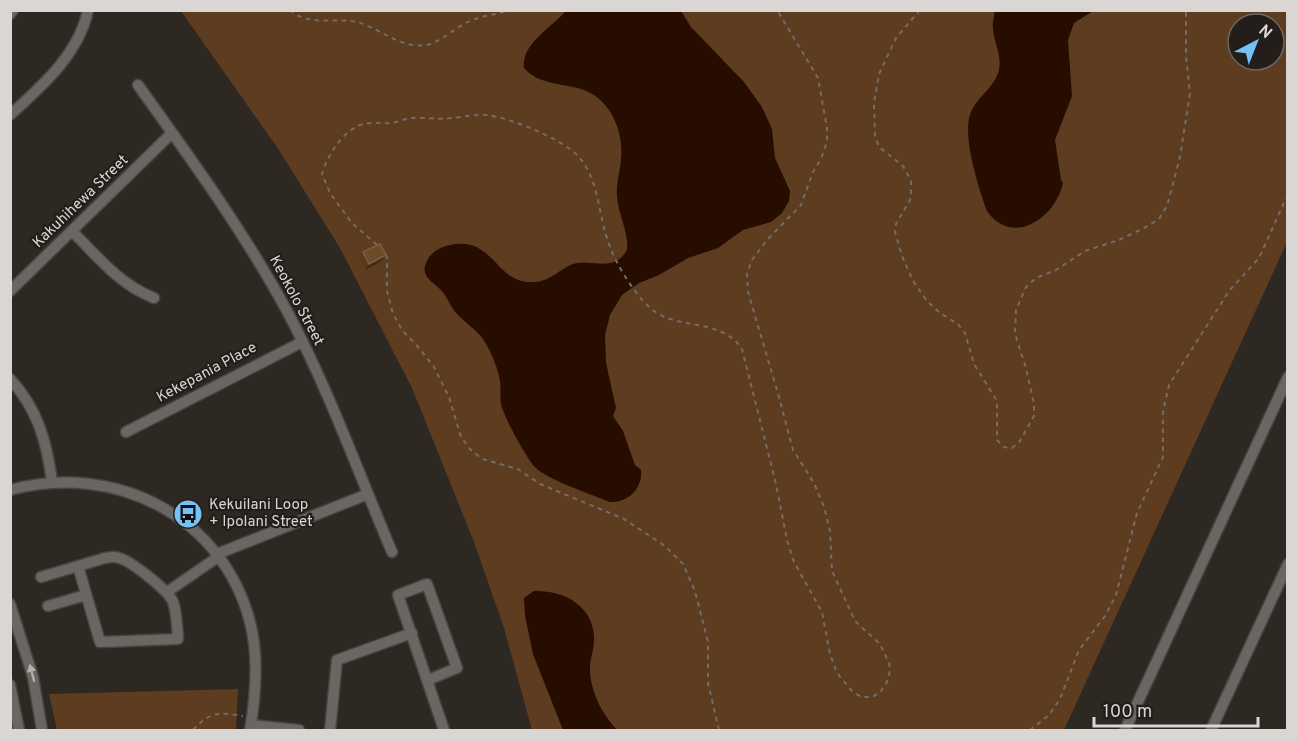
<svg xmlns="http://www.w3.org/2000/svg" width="1298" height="741" viewBox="0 0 1298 741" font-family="Overpass,sans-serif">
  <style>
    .green { fill: #5d3c20; fill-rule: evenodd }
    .water { fill: #260d00 }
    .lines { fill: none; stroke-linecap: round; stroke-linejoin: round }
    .minor-casing { stroke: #4a443f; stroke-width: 13 }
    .path { stroke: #726d69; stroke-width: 2; stroke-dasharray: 4.5 4.5; stroke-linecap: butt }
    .minor { stroke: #696663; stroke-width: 10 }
    .wall { fill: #5d3a15 }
    .shaded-wall { fill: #452c12 }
    .building { fill: #6b4b2a; stroke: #7c6044; stroke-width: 1.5 }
    .oneway { fill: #b2afac }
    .labels { text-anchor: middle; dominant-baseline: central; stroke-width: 4.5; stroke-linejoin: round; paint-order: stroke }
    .street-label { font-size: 15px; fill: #dad6d3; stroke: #241e1a }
    .poi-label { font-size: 15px; fill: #dad6d3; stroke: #241e1a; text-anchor: start }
  </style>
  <rect width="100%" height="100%" fill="#2e2823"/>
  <!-- green -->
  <path class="green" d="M181 11H1287V242L1064 730H532L504 628 474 542 412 388 340 248 279 150ZM1238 24H1274V60H1238Z
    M238 689 236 730H57L49 694Z"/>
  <!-- water -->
  <path class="water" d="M566 11H681L691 27 744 82 762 107 772 129 775 158 790 191 789 201 782 213 771 222 743 230 718 248 688 258 659 275 639 283 622 295 610 315 605 335 606 363 616 408 613 416 623 431 635 465 641 470C643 488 628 503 610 502 593 495 546 479 536 468 527 460 503 415 501 404 500 397 501 389 500 381 498 368 491 351 483 339 476 329 465 323 457 314 451 308 448 298 442 291 432 281 418 276 428 259 432 252 439 248 446 246 493 233 494 281 529 282 552 284 561 265 578 263 597 261 615 271 627 250 629 232 618 214 617 196 616 183 620 172 621 159 624 132 611 100 584 90 564 83 538 85 524 68 521 44 552 27 566 11Z
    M995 11H1093L1074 23 1068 40 1072 96 1055 140 1061 180 1063 183C1056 217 1013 248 987 211 979 189 961 134 971 112 978 96 995 87 999 70 1002 55 994 43 993 29 992 23 994 17 995 11Z
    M534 591C562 590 592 604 594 636 595 648 589 660 590 673 592 695 603 715 617 730H563L533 654 525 616 524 598Z"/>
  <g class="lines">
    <!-- minor casing -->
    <g class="minor-casing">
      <path id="minor" d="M10 14 13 10
        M138 85C191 159 245 233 288 313 329 390 358 472 392 552
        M10 115C42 86 79 54 88 10
        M72 231C97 256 120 285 154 298
        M10 291 172 133
        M10 379C38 409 47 443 52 482
        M126 432 302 342
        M10 490C114 462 222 515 250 622 259 657 256 695 250 730
        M217 554 368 494
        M41 577 105 558C110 557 114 556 119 558 131 561 168 590 173 602 177 613 177 627 178 639L100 642 78 566
        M167 592 218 557
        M10 604 33 677 42 730
        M48 606 86 595
        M428 680 457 668 427 584 398 595 444 730
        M10 685 19 730
        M251 725 299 730
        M330 730 337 660 412 633
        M1125 730 1288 377
        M1211 730 1288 564"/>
    </g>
    <!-- path -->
    <path class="path" d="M290 10C308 27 335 17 357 22 380 28 400 49 426 45 442 42 455 27 470 21 483 15 497 15 510 10
      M920 10 896 38 879 74 874 103 875 136 879 147 903 166 911 181V198L896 224 895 232 902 256 913 281 927 301 940 313 958 324 965 333 974 364 997 401V440L1004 447 1012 448 1020 441 1034 416V404L1026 368 1015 334 1016 310 1026 287 1036 278 1056 270 1085 251 1119 240 1146 227 1159 219 1167 206 1180 157 1190 93 1186 57V10
      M193 730C209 712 219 712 243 716
      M719 730 708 683V642L695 591 683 564 665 546 624 519 540 484 518 469 482 459 470 449 461 437 449 397 434 367 419 348 402 330 393 314 387 291V258L385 252 352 223 330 193 322 174C327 156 342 132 360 125 371 121 382 124 392 123 398 122 404 119 410 118 423 117 437 120 451 118 463 117 475 114 487 115 511 118 562 139 578 156 599 179 598 213 608 241 614 261 633 292 649 307 676 332 720 316 742 349L776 484 787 540 794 562 822 612 830 654 837 673 851 690 858 695 862 697H873L881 691 887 682 890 671 889 663 880 644 855 621 832 571 830 531 824 507 814 483 793 450 779 397 748 292 747 273 752 260 767 240 801 205 813 172 821 159 827 142V128L818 78 777 10
      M1030 730 1049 715 1060 699 1079 650 1105 616 1116 595 1137 513 1163 457V411L1169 385 1229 291 1259 258 1288 194"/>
    <!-- minor -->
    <use href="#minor" class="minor"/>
  </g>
  <!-- wall -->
  <path class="wall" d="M363 252 386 255 382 261 365 270 359 258Z"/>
  <!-- shaded-wall -->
  <path class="shaded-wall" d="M386 255 382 261 365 270 369 264Z"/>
  <!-- building -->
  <path class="building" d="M380 244 386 255 369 264 363 252Z"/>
  <!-- one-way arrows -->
  <defs><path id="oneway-solid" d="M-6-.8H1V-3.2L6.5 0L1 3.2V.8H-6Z" transform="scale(1.5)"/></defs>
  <use class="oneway" href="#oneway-solid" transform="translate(32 673) rotate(-105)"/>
  <!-- icons -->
  <defs>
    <g id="bus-disc" transform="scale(1.5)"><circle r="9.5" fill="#73c1f5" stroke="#241e1a"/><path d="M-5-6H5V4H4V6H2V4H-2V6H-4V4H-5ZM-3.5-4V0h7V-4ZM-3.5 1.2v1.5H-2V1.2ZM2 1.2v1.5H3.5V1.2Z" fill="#111"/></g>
  </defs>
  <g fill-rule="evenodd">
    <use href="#bus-disc" x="188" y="514"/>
  </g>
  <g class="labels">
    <!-- street labels -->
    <g class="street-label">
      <text transform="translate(81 202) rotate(-44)">Kakuhihewa Street</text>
      <text transform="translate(296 301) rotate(62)">Keokolo Street</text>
      <text transform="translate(207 373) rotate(-28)">Kekepania Place</text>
    </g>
    <!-- poi labels -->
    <g class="poi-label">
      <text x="209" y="505">Kekuilani Loop<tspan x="209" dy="17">+ Ipolani Street</tspan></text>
    </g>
  </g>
  <!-- border -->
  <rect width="1298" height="741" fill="none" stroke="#dad6d3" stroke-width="24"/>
  <!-- north arrow -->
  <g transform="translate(1256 42) rotate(42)"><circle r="28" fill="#241e1a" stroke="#6d6864" stroke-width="1.5"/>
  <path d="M0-4.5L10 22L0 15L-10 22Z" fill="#73c1f5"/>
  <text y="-9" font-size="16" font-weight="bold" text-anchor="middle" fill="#dad6d3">N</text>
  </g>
  <!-- scale -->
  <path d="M1094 717v9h164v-9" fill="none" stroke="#dad6d3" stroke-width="3"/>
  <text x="1103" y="717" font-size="18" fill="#dad6d3" stroke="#241e1a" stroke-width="4.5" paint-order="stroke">100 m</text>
</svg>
